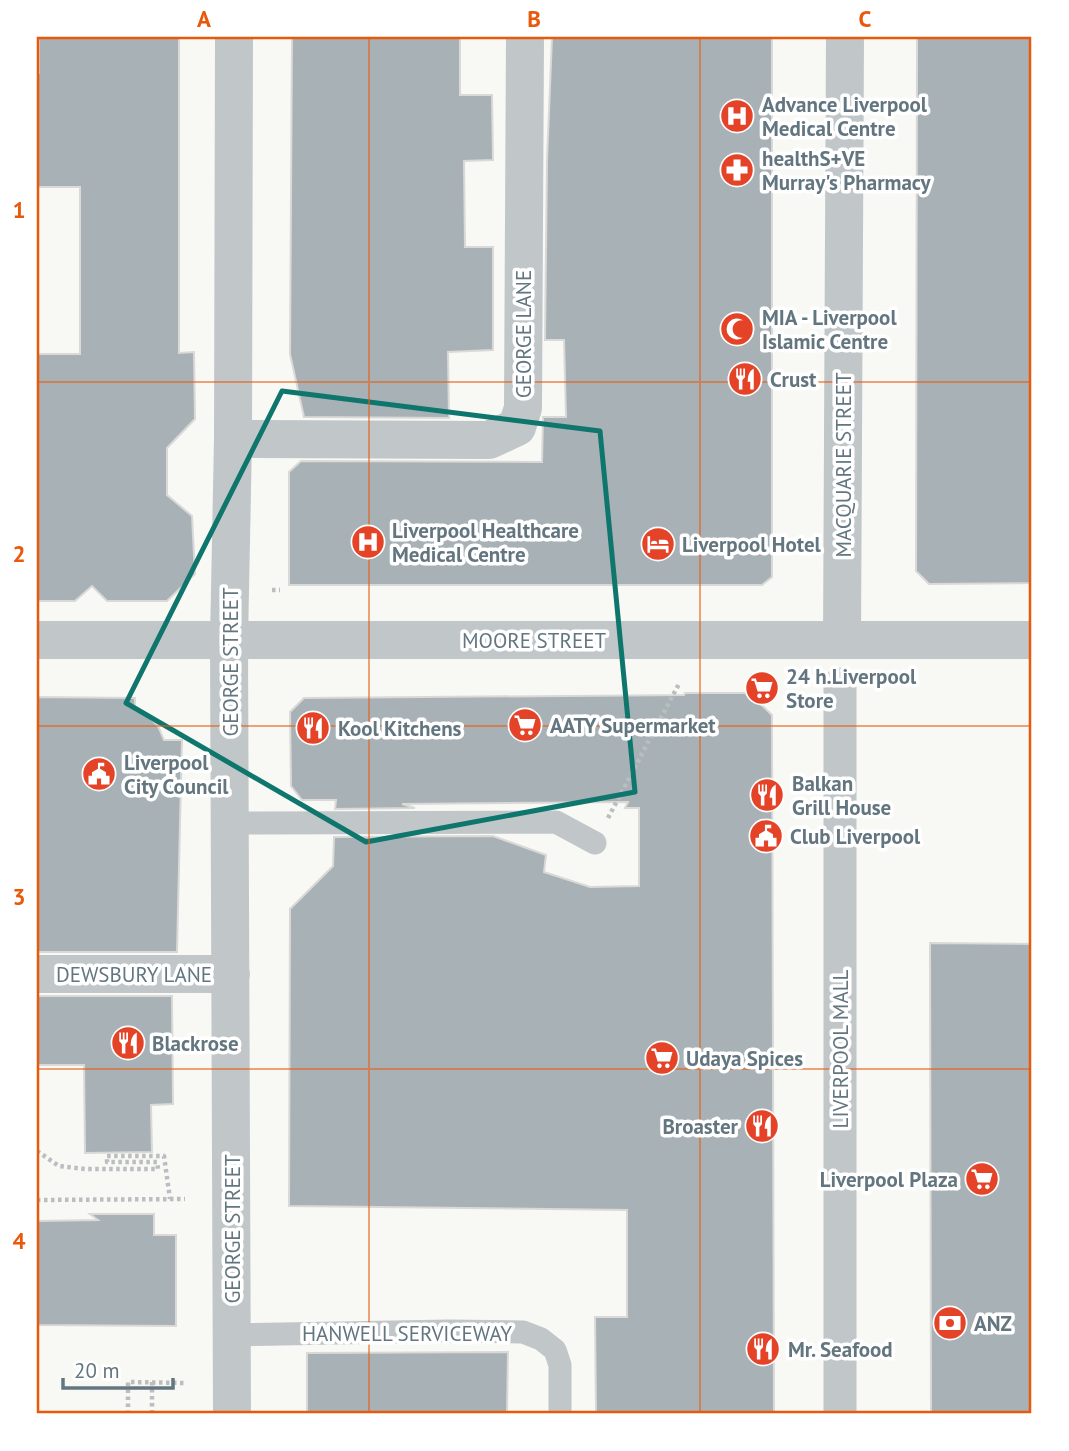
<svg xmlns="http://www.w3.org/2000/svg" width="1069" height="1451" viewBox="0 0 1069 1451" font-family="'PT Sans',sans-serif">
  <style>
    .building { fill: #a8b2b6; stroke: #dad9d7; stroke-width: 2 }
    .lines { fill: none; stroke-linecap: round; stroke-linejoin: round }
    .path { stroke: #bbbec0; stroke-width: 4.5; stroke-dasharray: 3.5 3.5; stroke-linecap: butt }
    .service { stroke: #c1c6c9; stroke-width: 23 }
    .pedestrian { stroke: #c1c6c9; stroke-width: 33 }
    .minor { stroke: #c1c6c9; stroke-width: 38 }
    .marked { fill: none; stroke: #0f766e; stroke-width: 5; stroke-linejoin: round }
    .grid { fill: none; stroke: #e8590c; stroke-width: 2; stroke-opacity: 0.55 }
    .labels { text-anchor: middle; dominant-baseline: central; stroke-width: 7; stroke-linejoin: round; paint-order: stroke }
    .poi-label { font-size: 21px; font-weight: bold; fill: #637680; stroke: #fff; text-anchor: start }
    .street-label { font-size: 21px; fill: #637680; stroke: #fff }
    .neatline { fill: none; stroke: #e8590c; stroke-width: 2.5 }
    .grid-label { font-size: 23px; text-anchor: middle; font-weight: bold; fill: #e8590c }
  </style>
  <rect width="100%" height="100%" fill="#f8f8f5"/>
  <!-- building -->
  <path class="building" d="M39 37H179V353L194 352 195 419 167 448V495L192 516 195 574 167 601H107L92 586 75 601H37V354H80V187H37V73H39Z
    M292 37H460V95H492L493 160 464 161 465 247H493V350L448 352 449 418 304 417 290 354Z
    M552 37H772V577L762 585H289V472L301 461 542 462 543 417H566L564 340H545L547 160Z
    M917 37H1032V583L929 584 916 571Z
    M685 693H749L772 715 774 1414H596L595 1317H627V1210L289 1206 290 909 333 866 334 837 493 836 546 855 544 872 590 887 639 886V808H625L628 802 402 804 415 808 335 809 336 800H302L291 786 290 712 304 698 684 695Z
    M37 697 135 698V710L150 718 158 726 164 740H182L177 952H37Z
    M930 943 1032 944V1414H931Z
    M37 996H172L173 1104 151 1105 152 1152 85 1153 84 1065H37Z
    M90 1214H154V1235H176V1326L37 1325V1221L98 1220Z
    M508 1352 507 1414H307V1353Z"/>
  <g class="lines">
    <!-- path -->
    <path class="path" d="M272 590H280
      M608 818 680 682
      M37 1151 59 1166 85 1169H158L157 1162H107V1156H164L170 1199
      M37 1200 185 1199
      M152 1382V1414
      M93 1414H101
      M128 1414V1382L184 1383"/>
    <!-- service -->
    <path class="service" d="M231 823 556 822 595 843
      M232 1335 449 1331 523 1332 541 1339 555 1350 560 1365V1414"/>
    <!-- pedestrian -->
    <path class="pedestrian" d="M840 684V1414"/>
    <!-- minor -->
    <path class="minor" d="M233 439 489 440 517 427 523 408 525 37
      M37 640H1032
      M842 640 845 37
      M37 974H231
      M232 1414 229 641 233 439 234 37"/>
  </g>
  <!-- marked area -->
  <path class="marked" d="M282 391 600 431 635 792 366 842 126 703Z"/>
  <!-- grid -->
  <path class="grid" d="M369 37V1414M700 37V1414M37 382H1032M37 726H1032M37 1069H1032"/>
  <!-- icons -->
  <defs>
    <g id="hospital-disc" transform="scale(1.75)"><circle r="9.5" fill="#e54328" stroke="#fff"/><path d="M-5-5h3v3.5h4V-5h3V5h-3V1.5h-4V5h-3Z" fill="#fff"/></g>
    <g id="pharmacy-disc" transform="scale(1.75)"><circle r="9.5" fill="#e54328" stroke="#fff"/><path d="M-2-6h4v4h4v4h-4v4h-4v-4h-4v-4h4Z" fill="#fff"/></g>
    <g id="mosque-disc" transform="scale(1.75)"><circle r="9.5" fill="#e54328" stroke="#fff"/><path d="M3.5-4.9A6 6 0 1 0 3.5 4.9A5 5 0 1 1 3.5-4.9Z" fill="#fff"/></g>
    <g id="restaurant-disc" transform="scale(1.75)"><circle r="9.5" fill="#e54328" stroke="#fff"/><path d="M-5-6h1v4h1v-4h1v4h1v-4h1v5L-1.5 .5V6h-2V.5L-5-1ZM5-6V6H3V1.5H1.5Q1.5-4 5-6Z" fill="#fff"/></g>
    <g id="hotel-disc" transform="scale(1.75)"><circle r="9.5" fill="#e54328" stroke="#fff"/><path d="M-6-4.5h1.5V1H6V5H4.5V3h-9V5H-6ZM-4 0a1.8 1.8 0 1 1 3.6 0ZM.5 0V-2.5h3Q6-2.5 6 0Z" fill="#fff"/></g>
    <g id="supermarket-disc" transform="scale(1.75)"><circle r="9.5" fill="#e54328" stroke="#fff"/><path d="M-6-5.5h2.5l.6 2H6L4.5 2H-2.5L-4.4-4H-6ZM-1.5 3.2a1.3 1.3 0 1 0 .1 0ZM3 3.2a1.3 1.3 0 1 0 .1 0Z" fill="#fff"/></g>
    <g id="civic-disc" transform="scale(1.75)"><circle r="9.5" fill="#e54328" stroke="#fff"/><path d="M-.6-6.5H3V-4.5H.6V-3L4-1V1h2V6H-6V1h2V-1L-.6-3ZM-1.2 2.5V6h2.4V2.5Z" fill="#fff"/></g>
    <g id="bank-disc" transform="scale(1.75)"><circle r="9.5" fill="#e54328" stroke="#fff"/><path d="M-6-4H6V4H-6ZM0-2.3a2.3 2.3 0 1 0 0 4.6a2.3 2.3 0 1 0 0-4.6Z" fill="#fff"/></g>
  </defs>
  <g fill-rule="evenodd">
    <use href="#hospital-disc" x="737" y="116"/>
    <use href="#pharmacy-disc" x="737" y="170"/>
    <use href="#mosque-disc" x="737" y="329"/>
    <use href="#restaurant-disc" x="745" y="379"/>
    <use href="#hospital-disc" x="368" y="542"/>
    <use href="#hotel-disc" x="658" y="544"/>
    <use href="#supermarket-disc" x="762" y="688"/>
    <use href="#supermarket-disc" x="525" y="725"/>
    <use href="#restaurant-disc" x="313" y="728"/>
    <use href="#civic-disc" x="99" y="774"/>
    <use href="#restaurant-disc" x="767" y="795"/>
    <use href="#civic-disc" x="766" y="836"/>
    <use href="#restaurant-disc" x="128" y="1043"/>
    <use href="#supermarket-disc" x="662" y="1058"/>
    <use href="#restaurant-disc" x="762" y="1126"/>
    <use href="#supermarket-disc" x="982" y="1179"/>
    <use href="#bank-disc" x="950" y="1323"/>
    <use href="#restaurant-disc" x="763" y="1349"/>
  </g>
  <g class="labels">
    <!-- poi labels -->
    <g class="poi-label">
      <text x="762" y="104">Advance Liverpool<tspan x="762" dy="24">Medical Centre</tspan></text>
      <text x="762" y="158">healthS+VE<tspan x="762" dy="24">Murray's Pharmacy</tspan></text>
      <text x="762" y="317">MIA - Liverpool<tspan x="762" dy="24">Islamic Centre</tspan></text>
      <text x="770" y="379">Crust</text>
      <text x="392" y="530">Liverpool Healthcare<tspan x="392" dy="24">Medical Centre</tspan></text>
      <text x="682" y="544">Liverpool Hotel</text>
      <text x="786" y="676">24 h.Liverpool<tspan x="786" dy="24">Store</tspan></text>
      <text x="550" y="725">AATY Supermarket</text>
      <text x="338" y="728">Kool Kitchens</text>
      <text x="124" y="762">Liverpool<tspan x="124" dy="24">City Council</tspan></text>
      <text x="792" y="783">Balkan<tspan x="792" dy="24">Grill House</tspan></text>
      <text x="790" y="836">Club Liverpool</text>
      <text x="152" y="1043">Blackrose</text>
      <text x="686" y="1058">Udaya Spices</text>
      <text x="738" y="1126" text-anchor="end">Broaster</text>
      <text x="958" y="1179" text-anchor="end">Liverpool Plaza</text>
      <text x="974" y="1323">ANZ</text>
      <text x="788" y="1349">Mr. Seafood</text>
    </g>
    <!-- street labels -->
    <g class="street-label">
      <text transform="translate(523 334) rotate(-90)">GEORGE LANE</text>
      <text transform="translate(843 465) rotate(-90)">MACQUARIE STREET</text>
      <text x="534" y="640">MOORE STREET</text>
      <text transform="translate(230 662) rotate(-90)">GEORGE STREET</text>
      <text x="134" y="974">DEWSBURY LANE</text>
      <text transform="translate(840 1049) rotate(-90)">LIVERPOOL MALL</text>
      <text transform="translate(232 1229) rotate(-90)">GEORGE STREET</text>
      <text x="407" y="1333">HANWELL SERVICEWAY</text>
    </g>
  </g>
  <!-- border -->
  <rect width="1069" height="1451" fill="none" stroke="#ffffff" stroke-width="77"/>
  <!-- scale -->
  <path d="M63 1378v10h110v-10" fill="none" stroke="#637680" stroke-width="3.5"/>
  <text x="74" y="1378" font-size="21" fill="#637680" stroke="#ffffff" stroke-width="5" paint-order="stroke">20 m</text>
  <rect x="38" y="38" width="992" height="1374" class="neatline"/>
  <g class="grid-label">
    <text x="204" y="27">A</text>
    <text x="534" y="27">B</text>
    <text x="865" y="27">C</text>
    <text x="19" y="218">1</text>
    <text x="19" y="562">2</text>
    <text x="19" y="905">3</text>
    <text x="19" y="1249">4</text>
  </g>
</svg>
